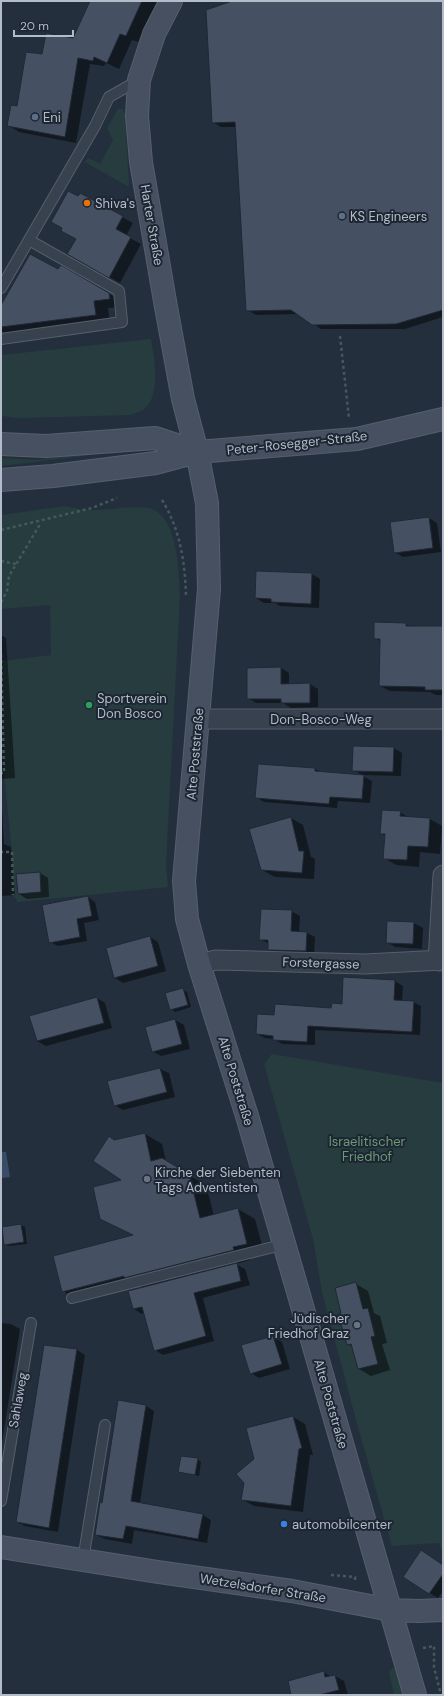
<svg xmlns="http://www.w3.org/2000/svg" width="444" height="1696" viewBox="0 0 444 1696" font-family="'DM Sans',sans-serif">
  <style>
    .green { fill: #263c3f }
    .water { fill: #394c67 }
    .shadow { fill: #0007; fill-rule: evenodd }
    .building { fill: #455162; stroke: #1f2835 }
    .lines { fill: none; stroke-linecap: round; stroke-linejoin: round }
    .service-casing { stroke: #565f6c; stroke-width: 12 }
    .minor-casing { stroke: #565f6c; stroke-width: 21 }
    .secondary-casing { stroke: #565f6c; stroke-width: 24 }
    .path { stroke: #44595c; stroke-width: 2.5; stroke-dasharray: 3 3; stroke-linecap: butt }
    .service { stroke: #38414e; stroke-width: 10 }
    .minor { stroke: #38414e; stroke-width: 19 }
    .secondary { stroke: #465061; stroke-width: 22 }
    .service-dot { fill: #5c6f8a; stroke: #1d2633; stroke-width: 1.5 }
    .food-dot { fill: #e8710a; stroke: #1d2633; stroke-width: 1.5 }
    .leisure-dot { fill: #2e9e5b; stroke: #1d2633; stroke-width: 1.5 }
    .worship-dot { fill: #6b7280; stroke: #1d2633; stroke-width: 1.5 }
    .shop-dot { fill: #3f7fe0; stroke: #1d2633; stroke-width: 1.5 }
    .labels { text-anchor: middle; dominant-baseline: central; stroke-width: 4; stroke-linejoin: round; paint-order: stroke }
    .poi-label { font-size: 13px; fill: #b4bcc9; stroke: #1d2633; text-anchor: start }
    .street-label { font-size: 13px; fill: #b4bcc9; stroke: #1d2633 }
    .park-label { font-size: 13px; fill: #6b9a76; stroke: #1d2633 }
  </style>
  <rect width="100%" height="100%" fill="#242f3e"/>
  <!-- green -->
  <path class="green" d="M118 109H123L125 114 129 187 85 162 88 158 100 164 113 140 107 128Z
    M151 339C154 358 162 396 143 410 140 412 135 413 131 415L21 418 1 416V355Z
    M148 446V448L1 466V458L37 460Z
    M65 506C75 508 86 511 96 510 113 510 130 505 148 508 178 513 179 572 180 595L166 865 168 887 18 902 13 895 12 852 4 773 2 661 51 655 50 605 1 609V515Z
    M272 1054 443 1083V1554L439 1543 392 1546 356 1420 322 1292 313 1239 264 1064Z
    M397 1667 404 1695H394L389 1672 392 1668Z"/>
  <!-- water -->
  <path class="water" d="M1 1152H6L10 1177 1 1178Z"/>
  <!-- shadow -->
  <path class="shadow" d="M91 1H157L138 42 132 40 119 69 106 63 104 66 90 64 76 143 19 132 8 125 42 55 74 39Z
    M231 1H443V317L405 329H321L299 314 256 315 247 310 236 127H221L213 122 230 3Z
    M122 217 133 223 126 236 141 244 120 283 69 254 78 239Z
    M61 267 124 302V307L108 308 110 323 1 335V307L58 271Z
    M429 518 437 523 441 552 403 557 395 552Z
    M312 574 320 579 319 608 280 606 275 603H264L256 598Z
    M405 624 412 627H443V695H436L430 692 390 691 380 686 381 642 375 638Z
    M1 635 6 638 15 778 1 779Z
    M281 668 289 673V684H310L318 689V707L291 708 283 703H256L248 698V669Z
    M394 748 402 753 401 776 362 775 353 770Z
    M259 765 315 769 321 772 363 776 372 781 370 803 338 801 337 808 264 802 256 797Z
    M1 789 4 844 11 847 15 895 1 896Z
    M400 812 409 818 430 819 442 826 440 854 420 852 419 867 396 865 384 858 386 836 381 833Z
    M291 818 303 825 311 857 315 859 314 879 275 877 262 870Z
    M40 873 48 878 49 897 27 899 19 894Z
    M88 897 95 902 99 920 84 923 87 941 58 946 50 942Z
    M291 911 300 916 299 932 307 933 315 937 314 956 277 954 269 949V944L260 939Z
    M388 922 414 923 423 928 422 949 395 947 387 942Z
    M150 937 158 942 166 971 123 983 115 978 107 949Z
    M395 981 403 986 402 1001 413 1002 421 1006 420 1035 315 1030V1045L282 1044 274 1039 265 1038 257 1034 275 1016 332 1009Z
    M183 990 187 992 191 1007 175 1012 171 1009Z
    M97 998 105 1003 112 1028 46 1046 37 1041Z
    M175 1020 184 1025 190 1049 161 1056 152 1051Z
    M160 1069 169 1073 175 1097 123 1110 114 1105 108 1082Z
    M145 1134 162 1144 166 1162 206 1185 214 1216 238 1209 255 1219 264 1253 249 1257 250 1260 236 1264 245 1269 250 1285 203 1298 214 1341 163 1355 155 1350 144 1313 142 1314 134 1309 143 1288 139 1285 80 1301 63 1291 134 1236 101 1218 123 1180 115 1141ZM128 1273 129 1275 75 1289V1287Z
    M21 1225 25 1227 27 1244 9 1246 5 1244Z
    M356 1284 368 1291 374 1313 380 1316 387 1343 382 1344 390 1370 371 1376 359 1369 354 1348 348 1344Z
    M1 1323 11 1324 20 1329 1 1449Z
    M273 1337 282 1342 290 1369 259 1378 251 1373Z
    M45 1346 77 1350 85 1355 58 1532 25 1526 17 1522Z
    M119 1401 146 1406 154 1411 140 1503 203 1515 211 1520 207 1543 134 1530 132 1544 105 1539 96 1535 103 1504Z
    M293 1417 305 1424 313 1455H310L303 1512 254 1506 242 1499 245 1482 255 1459Z
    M197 1459 201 1462 199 1476 180 1471Z
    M443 1566V1591L438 1598 404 1577Z
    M324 1672 331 1677 335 1676 344 1681 348 1695H292Z"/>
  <!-- building -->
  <path class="building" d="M90 1H142L126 36 120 34 107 63 94 57 93 61 78 58 65 137 7 126 11 105 17 106 26 52 42 54 46 33 73 38Z
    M232 1H443V310L396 324 312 325 291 310 246 311 235 122 212 123 206 10Z
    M68 191 78 196 80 193 123 216 116 229 131 237 109 278 67 254 76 239 61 231 62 228 51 222Z
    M30 254 58 269 61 265 109 293 110 299 94 301 96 315 1 327V305Z
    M429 517 433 548 394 553 390 522Z
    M256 571 312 573 311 604 271 602V599L255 598Z
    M374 622 406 623V626H443V690H425V687L379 686 380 639H374Z
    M281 667V684L310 683V703H281V699H247V668Z
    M353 746 394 747 393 772 352 771Z
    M258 764 315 768V771L364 775 362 799 330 797 329 804 255 798Z
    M382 810 401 811 400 816 430 818 428 847 408 846 407 860 383 859 385 834H380Z
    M291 817 299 851H304L302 873 261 870 249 829Z
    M40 872 41 892 18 894 16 874Z
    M88 896 92 916 77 919 80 937 49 943 42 905Z
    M261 909 292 910 291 931 307 932 306 951 268 950V940H259Z
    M387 921 414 922 413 944 386 943Z
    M150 936 158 966 114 978 106 948Z
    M343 977 395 980 394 1000 414 1001 412 1032 308 1026 307 1042 273 1040V1036L256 1034 257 1014 274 1015 275 1004 331 1008 332 1003 342 1004Z
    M183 988 188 1005 170 1010 165 993Z
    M97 997 104 1023 37 1041 29 1016Z
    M175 1019 182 1044 152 1052 145 1027Z
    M160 1068 167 1092 114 1106 107 1081Z
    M145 1133 151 1161 162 1158 189 1174 200 1218 238 1208 247 1244 233 1247 234 1250 124 1278V1276L62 1292 53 1256 133 1235 100 1219 93 1187 121 1180 93 1161 109 1136 114 1140Z
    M21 1224 24 1242 4 1245 2 1227Z
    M237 1263 241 1281 194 1293 206 1336 154 1351 142 1307 133 1309 128 1291Z
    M356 1282 363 1309 368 1308 375 1336 371 1337 378 1364 358 1369 351 1344 347 1345 338 1314 341 1313 335 1288Z
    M273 1336 282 1364 250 1374 241 1345Z
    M44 1345 77 1349 49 1528 16 1522Z
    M118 1400 146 1405 131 1501 203 1514 198 1539 126 1526 123 1539 95 1535 100 1502 102 1503Z
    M293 1416 302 1448 299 1449 291 1506 241 1500 244 1483 236 1474 254 1459 246 1428Z
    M181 1456 198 1458 195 1475 178 1472Z
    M421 1550 443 1565V1574L429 1594 403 1577Z
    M324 1671 325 1677 335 1675 339 1690 319 1695H291L288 1681Z"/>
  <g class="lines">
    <!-- service casing -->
    <g class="service-casing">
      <path id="service" d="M1 288 95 126 109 97 139 80
        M1 339 122 322 119 291 29 240
        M72 1298 285 1244
        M1 1501 31 1323
        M83 1560 105 1425"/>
    </g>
    <!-- minor casing -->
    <g class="minor-casing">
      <path id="minor" d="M198 719H443
        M438 961 443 875
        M199 964 216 960 365 964 443 960"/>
    </g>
    <!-- secondary casing -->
    <g class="secondary-casing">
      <path id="secondary" d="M171 1 154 34 139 80 137 116 141 162 166 307 183 399 197 452 207 503 209 589 184 881 187 919 199 964 247 1116 415 1695
        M1 444 46 446 155 438 197 452
        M1 480 53 476 156 463 197 452 357 439 443 419
        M1 1547 158 1572 292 1591 391 1610 419 1611 443 1610"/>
    </g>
    <!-- path -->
    <path class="path" d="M340 336 349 418
      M162 500C180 529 185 562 186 595
      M1 530 92 508 117 498
      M1 561 16 564
      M1 602 7 591 9 576 39 526 38 521
      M1 654 4 773H1
      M1 851V852H12L13 895
      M331 1575 355 1577V1580
      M423 1648 434 1646V1667L441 1695"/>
    <!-- service -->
    <use href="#service" class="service"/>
    <!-- minor -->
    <use href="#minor" class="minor"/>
    <!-- secondary -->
    <use href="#secondary" class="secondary"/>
  </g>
  <!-- markers -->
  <g class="service-dot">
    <circle cx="35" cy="117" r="4"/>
    <circle cx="342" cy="216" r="4"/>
  </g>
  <circle class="food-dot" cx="87" cy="203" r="4"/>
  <circle class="leisure-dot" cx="89" cy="705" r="4"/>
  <g class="worship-dot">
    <circle cx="147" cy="1179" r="4"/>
    <circle cx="357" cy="1325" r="4"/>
  </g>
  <circle class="shop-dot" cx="284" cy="1524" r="4"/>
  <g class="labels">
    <!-- poi labels -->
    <g class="poi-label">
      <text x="43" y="117">Eni</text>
      <text x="95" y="203">Shiva's</text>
      <text x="350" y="216">KS Engineers</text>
      <text x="97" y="698">Sportverein<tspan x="97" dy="15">Don Bosco</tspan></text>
      <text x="155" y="1172">Kirche der Siebenten<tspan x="155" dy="15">Tags Adventisten</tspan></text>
      <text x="349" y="1318" text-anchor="end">Jüdischer<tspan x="349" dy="15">Friedhof Graz</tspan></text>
      <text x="292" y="1524">automobilcenter</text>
    </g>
    <!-- street labels -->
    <g class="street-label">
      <text transform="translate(152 225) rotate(80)">Harter Straße</text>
      <text transform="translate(297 443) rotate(-6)">Peter-Rosegger-Straße</text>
      <text x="321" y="719">Don-Bosco-Weg</text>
      <text transform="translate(195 754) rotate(-85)">Alte Poststraße</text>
      <text transform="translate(321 963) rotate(2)">Forstergasse</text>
      <text transform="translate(236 1081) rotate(73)">Alte Poststraße</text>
      <text transform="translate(18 1400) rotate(-80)">Sahlaweg</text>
      <text transform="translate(331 1404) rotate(74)">Alte Poststraße</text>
      <text transform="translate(263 1588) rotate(9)">Wetzelsdorfer Straße</text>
    </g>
    <!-- park labels -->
    <g class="park-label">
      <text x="367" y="1141">Israelitischer<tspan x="367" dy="15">Friedhof</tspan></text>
    </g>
  </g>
  <!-- border -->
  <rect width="444" height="1696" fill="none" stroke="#b4bcc9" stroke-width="4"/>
  <!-- scale -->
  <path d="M14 30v6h59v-6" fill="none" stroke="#b4bcc9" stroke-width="2"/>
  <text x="20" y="30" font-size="12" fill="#b4bcc9" stroke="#1d2633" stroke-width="3" paint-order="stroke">20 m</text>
</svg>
